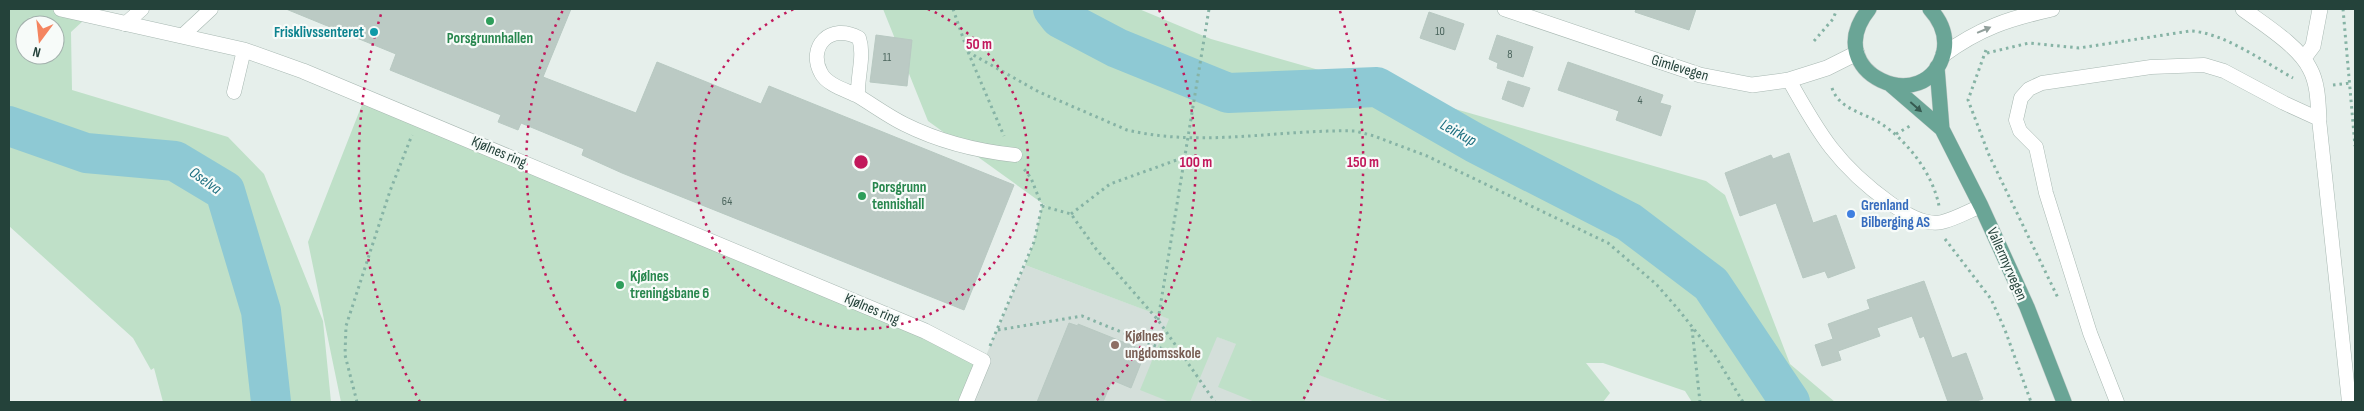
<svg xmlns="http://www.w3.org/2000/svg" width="2364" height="411" viewBox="0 0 2364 411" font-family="'Sofia Sans Condensed',sans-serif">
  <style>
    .built { fill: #d4dfda }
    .green { fill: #bfe0c8; fill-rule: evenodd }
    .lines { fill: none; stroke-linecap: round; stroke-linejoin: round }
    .river { stroke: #8ec9d4; stroke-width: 40 }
    .building { fill: #bbcac4; stroke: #b8c9c2 }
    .lane-casing { stroke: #a8b8b2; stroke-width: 15 }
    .street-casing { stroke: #a8b8b2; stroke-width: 16 }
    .primary-casing { stroke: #c2cac8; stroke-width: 16 }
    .path { stroke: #86b3a5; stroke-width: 3; stroke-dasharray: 2.5 4; stroke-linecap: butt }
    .lane { stroke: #fff; stroke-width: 14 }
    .street { stroke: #fff; stroke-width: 15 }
    .primary { stroke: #6aa596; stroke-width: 15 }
    .oneway { fill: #92a09c }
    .oneway2 { fill: #365b51 }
    .ring { fill: none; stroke: #c2185b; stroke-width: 2.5; stroke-dasharray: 2.5 5 }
    .leisure-dot { fill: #2e9e5b; stroke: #f7fbf9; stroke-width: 2 }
    .culture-dot { fill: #0f9aa8; stroke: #f7fbf9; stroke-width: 2 }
    .shop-dot { fill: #3f7fe0; stroke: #f7fbf9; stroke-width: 2 }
    .education-dot { fill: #8d6e63; stroke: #f7fbf9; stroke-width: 2 }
    .labels { text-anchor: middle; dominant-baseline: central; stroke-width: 4.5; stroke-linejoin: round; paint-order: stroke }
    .number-label { font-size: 12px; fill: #4a645c }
    .culture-label { font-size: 15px; font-weight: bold; fill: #0d838f; stroke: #f7fbf9; text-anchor: end }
    .leisure-label { font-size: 15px; font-weight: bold; fill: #27864d; stroke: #f7fbf9; text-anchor: start }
    .street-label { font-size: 15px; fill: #24423a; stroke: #f7fbf9 }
    .shop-label { font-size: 15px; font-weight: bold; fill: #366cbe; stroke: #f7fbf9; text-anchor: start }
    .education-label { font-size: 15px; font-weight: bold; fill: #785e54; stroke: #f7fbf9; text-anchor: start }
    .water-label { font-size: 16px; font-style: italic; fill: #1c6f80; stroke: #f7fbf9 }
    .centre { fill: #c2185b; stroke: #f7fbf9; stroke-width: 2.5 }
    .ring-label { font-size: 15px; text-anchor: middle; font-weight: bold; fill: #c2185b; stroke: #f7fbf9; stroke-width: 4.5; stroke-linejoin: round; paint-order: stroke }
  </style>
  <rect width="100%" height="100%" fill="#e6efeb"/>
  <!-- built -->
  <path class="built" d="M1025 265 1392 402H966Z"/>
  <!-- green -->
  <path class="green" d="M9 9H96L71 32 72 90 228 137 264 174 323 321 331 402H163L154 368 151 370 133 338 9 226ZM25 25H55V55H25Z
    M883 9H1139L1211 39 1706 181 1725 195 1790 364 1835 402H1692L1685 391 1603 363H1586L1610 393 1603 402H1392L1316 374 1304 402H1255L1218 387 1236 344 1217 337 1190 402H1170L1140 390 1169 319 1025 265 1034 242 1042 206H1046L928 121Z
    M365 97 983 361 966 402H341L308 242Z"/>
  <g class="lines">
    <!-- river -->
    <path class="river" d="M1053 9 1060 18 1117 48 1228 93 1377 87 1475 143 1629 222 1711 284 1790 402
      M9 126 86 153 175 161 225 191 261 311 271 402"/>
  </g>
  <!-- building -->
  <path class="building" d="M286 9H571L543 77 636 113 657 62 761 104 769 86 1014 185 964 310 622 173 582 155 584 149 521 123 518 130 498 122 501 115 390 70 396 54Z
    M1636 9H1696L1689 30 1635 12Z
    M1429 12 1464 24 1455 50 1420 38Z
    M876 35 912 40 907 86 870 82Z
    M1497 35 1533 47 1523 77 1497 68 1498 63 1489 59Z
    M1568 62 1663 95 1660 103 1671 106 1661 136 1616 120 1619 111 1558 90Z
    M1508 81 1530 88 1523 107 1502 99Z
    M1789 153 1813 223 1836 215 1855 268 1828 278 1825 271 1803 278 1776 203 1740 216 1725 173 1771 155 1773 159Z
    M1924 281 1952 358 1966 353 1983 399 1973 402H1948L1924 336 1920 338 1912 316 1877 328 1880 336 1838 351 1841 360 1822 366 1815 345 1833 339 1828 324 1870 309 1867 300Z
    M1069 323 1078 326V324L1138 348 1137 350 1145 353 1131 388 1112 380 1103 402H1037Z"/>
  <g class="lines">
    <!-- lane casing -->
    <g class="lane-casing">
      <path id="lane" d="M125 24 142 9
        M182 36 211 9
        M1789 80C1819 134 1838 166 1890 203 1904 213 1924 226 1942 222 1955 219 1969 211 1981 206
        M234 92 244 50
        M858 96C846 90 827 85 821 73 807 47 830 22 859 38 865 56 857 76 858 96 873 105 888 116 904 124 938 141 977 151 1015 155
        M2117 402 2090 333 2046 193 2036 147 2020 131 2016 120 2021 98 2029 89 2042 83 2151 67 2204 65 2224 71 2284 103 2319 119 2349 402"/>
    </g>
    <!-- street casing -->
    <g class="street-casing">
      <path id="street" d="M61 9 244 50 303 71 925 331 983 361 966 402
        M1505 9 1700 75 1752 85 1789 80 1827 68 1857 53
        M2243 9C2263 24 2299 46 2310 69 2318 84 2318 102 2319 119
        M1943 55C1980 28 2008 19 2052 9
        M2304 58 2313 46 2320 9"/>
    </g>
    <!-- primary casing -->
    <g class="primary-casing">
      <path id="primary" d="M1869 9C1817 73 1928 121 1944 51 1947 34 1941 21 1930 9
        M1937 67 1942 129
        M1891 85 1942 129 1981 206 2027 307 2064 402"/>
    </g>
    <!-- path -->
    <path class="path" d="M953 9 968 52 1004 136
      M2343 9 2355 146
      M1814 41 1833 19 1837 9
      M1986 50 1968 100 1989 155 2059 300
      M968 52 1039 92 1127 130C1203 148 1279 129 1355 131L1374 136 1427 156 1608 243 1656 284 1678 309 1716 357 1743 402
      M1987 53 2029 43 2079 48 2190 31C2223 32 2264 62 2293 78
      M2333 85 2350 83
      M1832 88C1839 109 1862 112 1880 123 1907 140 1933 174 1939 206
      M1896 134 1910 126
      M1042 206 1071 214 1096 249 1158 320 1215 402
      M1071 214 1110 184 1185 157
      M1945 239 1991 299 2005 330 2031 402
      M1158 320 1209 9
      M1692 329 1700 402
      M998 330 1082 316 1185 358
      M990 346 1034 242 1042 206 1031 178 1024 169
      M357 402 345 355 346 326 390 191 412 135"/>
    <!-- lane -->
    <use href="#lane" class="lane"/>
    <!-- street -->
    <use href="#street" class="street"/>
    <!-- primary -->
    <use href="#primary" class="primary"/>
  </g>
  <!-- one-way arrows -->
  <defs><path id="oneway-solid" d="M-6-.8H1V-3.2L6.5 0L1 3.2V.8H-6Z" transform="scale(1.25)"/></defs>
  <use class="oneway" href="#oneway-solid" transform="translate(1984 30) rotate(-23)"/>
  <use class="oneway2" href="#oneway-solid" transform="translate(1916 107) rotate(41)"/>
  <!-- distance rings -->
  <g class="ring">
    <path d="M928 9A167 167 0 1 1 794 9"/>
    <path d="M626 401A335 335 0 0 1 563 10M1159 10A335 335 0 0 1 1096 401"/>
    <path d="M420 402A502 502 0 0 1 382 11M1340 11A502 502 0 0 1 1302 402"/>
  </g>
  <!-- markers -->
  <g class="leisure-dot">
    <circle cx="490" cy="21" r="5"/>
    <circle cx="862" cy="196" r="5"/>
    <circle cx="620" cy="285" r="5"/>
  </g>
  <circle class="culture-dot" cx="374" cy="32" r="5"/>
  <circle class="shop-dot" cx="1851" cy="214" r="5"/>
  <circle class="education-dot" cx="1115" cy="345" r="5"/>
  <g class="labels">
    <!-- number labels -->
    <g class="number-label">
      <text x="1440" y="31">10</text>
      <text x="1510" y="54">8</text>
      <text x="887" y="57">11</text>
      <text x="1640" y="100">4</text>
      <text x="727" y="201">64</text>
    </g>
    <!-- culture labels -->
    <g class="culture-label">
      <text x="364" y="32">Frisklivssenteret</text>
    </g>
    <!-- leisure labels -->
    <g class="leisure-label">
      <text x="490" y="38" text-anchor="middle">Porsgrunnhallen</text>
      <text x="872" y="187">Porsgrunn<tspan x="872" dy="17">tennishall</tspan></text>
      <text x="630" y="276">Kjølnes<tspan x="630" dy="17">treningsbane 6</tspan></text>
    </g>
    <!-- street labels -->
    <g class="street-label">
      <text transform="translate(1680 68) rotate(17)">Gimlevegen</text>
      <text transform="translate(499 152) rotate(23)">Kjølnes ring</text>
      <text transform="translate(2007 264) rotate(66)">Vallermyrvegen</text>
      <text transform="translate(872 309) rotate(23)">Kjølnes ring</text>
    </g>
    <!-- shop labels -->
    <g class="shop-label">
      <text x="1861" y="205">Grenland<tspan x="1861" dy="17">Bilberging AS</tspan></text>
    </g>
    <!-- education labels -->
    <g class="education-label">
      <text x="1125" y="336">Kjølnes<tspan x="1125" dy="17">ungdomsskole</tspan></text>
    </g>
    <!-- water labels -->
    <g class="water-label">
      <text transform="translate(1458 133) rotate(29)">Leirkup</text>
      <text transform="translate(205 181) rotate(35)">Oselva</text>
    </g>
  </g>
  <circle cx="861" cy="162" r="8" class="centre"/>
  <g class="ring-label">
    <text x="979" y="49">50 m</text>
    <text x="1196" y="167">100 m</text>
    <text x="1363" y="167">150 m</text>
  </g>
  <!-- border -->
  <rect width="2364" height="411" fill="none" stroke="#24423a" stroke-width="20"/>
  <!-- north arrow -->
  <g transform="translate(40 40) rotate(195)"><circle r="24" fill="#f7fbf9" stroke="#a3b1ad"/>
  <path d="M0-4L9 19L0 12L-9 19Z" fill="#f4845f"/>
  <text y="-8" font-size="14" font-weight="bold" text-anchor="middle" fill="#24423a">N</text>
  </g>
</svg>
